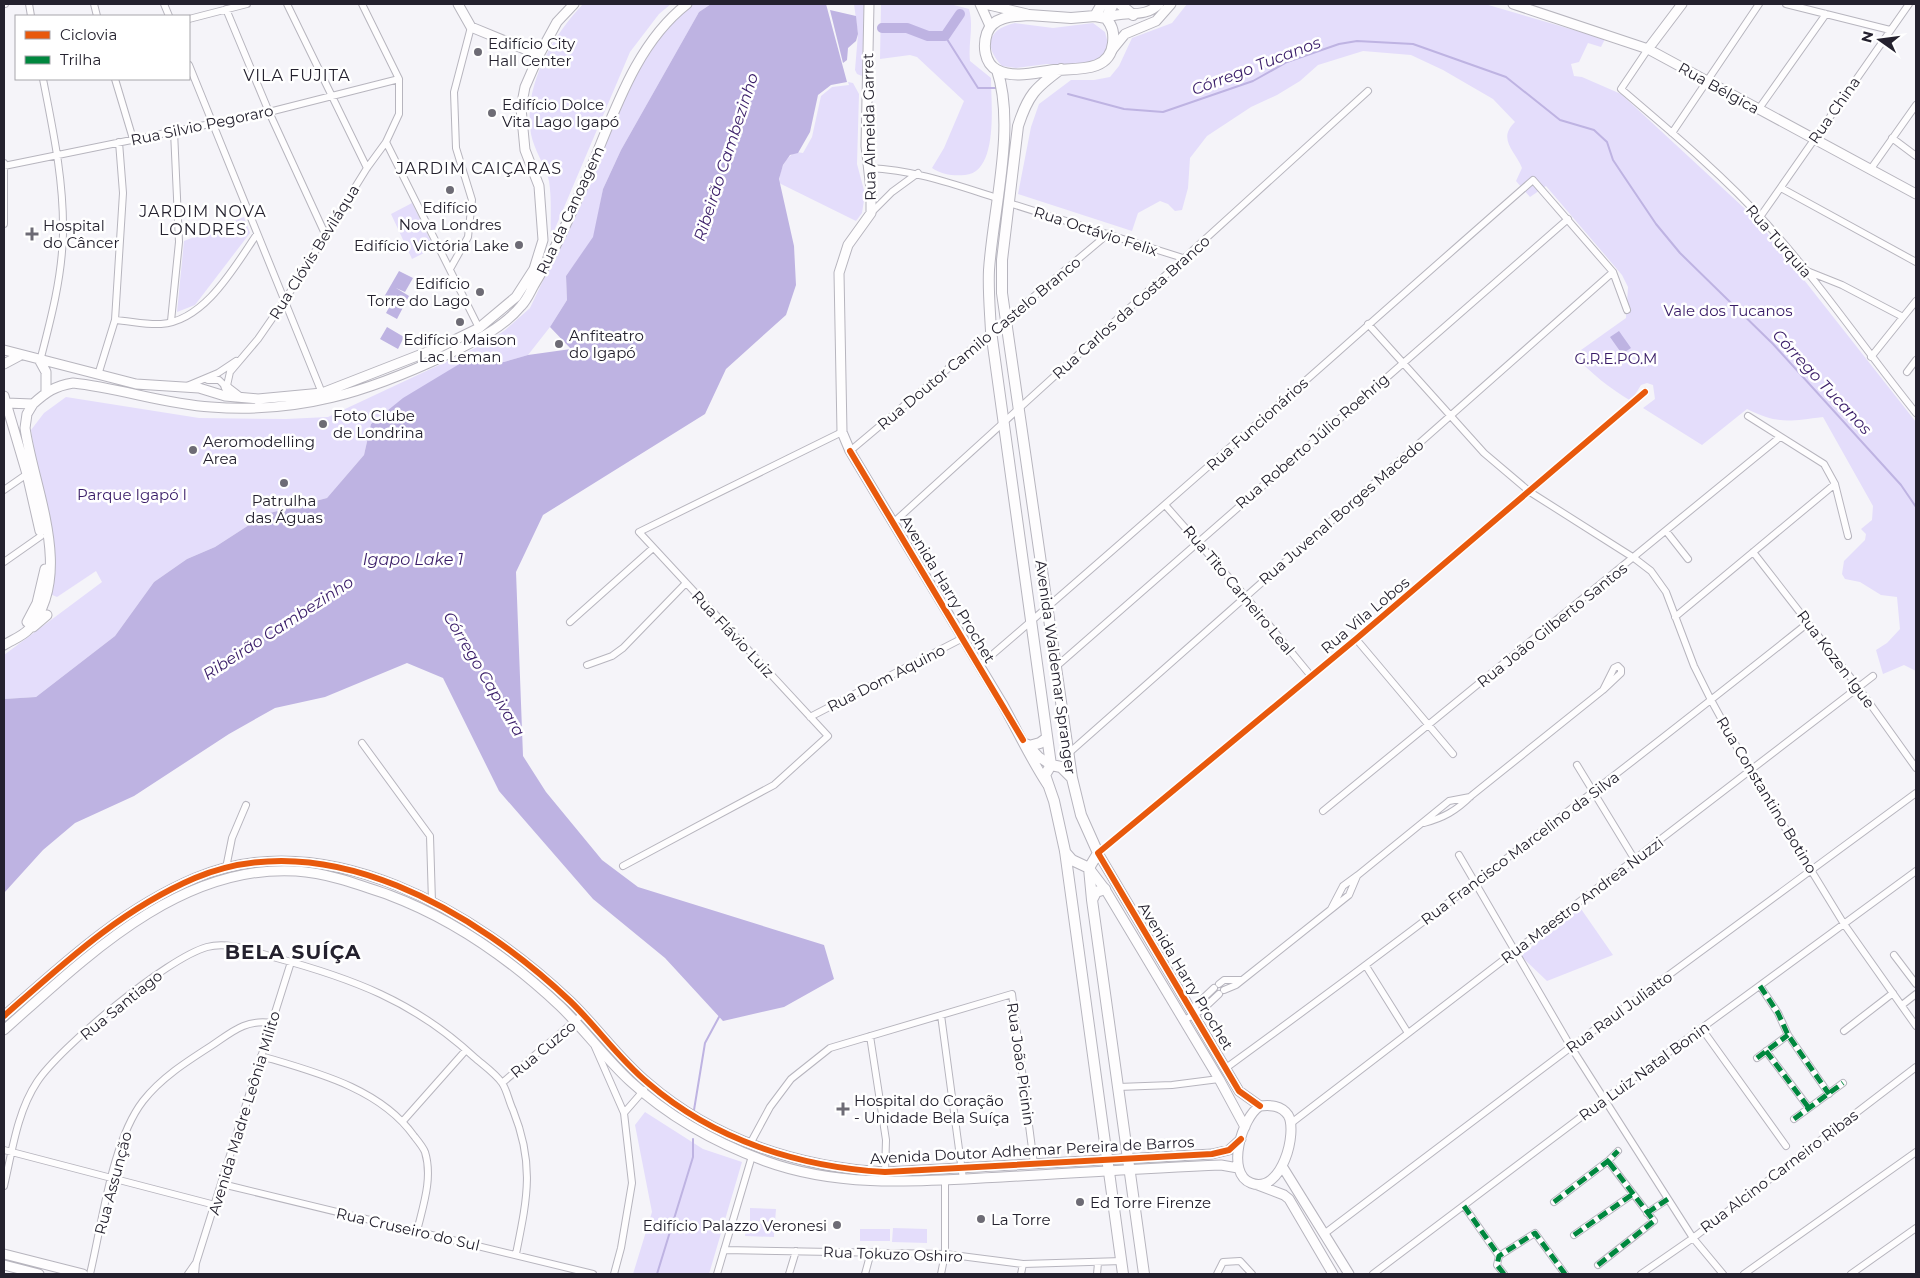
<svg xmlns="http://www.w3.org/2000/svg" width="1920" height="1278" viewBox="0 0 1920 1278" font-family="Montserrat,sans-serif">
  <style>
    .green { fill: #e4ddfb }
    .water { fill: #beb3e2 }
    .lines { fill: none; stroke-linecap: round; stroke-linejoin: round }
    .stream { stroke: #beb3e2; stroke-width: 2 }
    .river { stroke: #beb3e2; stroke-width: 10 }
    .street-casing { stroke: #b7b5be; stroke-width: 8 }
    .secondary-casing { stroke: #b7b5be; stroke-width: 11 }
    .primary-casing { stroke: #b7b5be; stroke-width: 12 }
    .street { stroke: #fefdfe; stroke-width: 6 }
    .secondary { stroke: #fefdfe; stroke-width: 9 }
    .primary { stroke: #fefdfe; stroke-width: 10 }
    .quiet { stroke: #00873e; stroke-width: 5; stroke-dasharray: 10 5; stroke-linecap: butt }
    .cycleway-casing { stroke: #fff; stroke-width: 9 }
    .cycleway { stroke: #e8590c; stroke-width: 6 }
    .poi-dot { fill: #6d6b75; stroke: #fff; stroke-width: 2 }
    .labels { text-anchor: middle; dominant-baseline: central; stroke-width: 5; stroke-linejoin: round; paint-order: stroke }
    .poi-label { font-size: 15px; fill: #24212e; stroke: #fff; text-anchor: start }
    .street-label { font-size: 15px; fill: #24212e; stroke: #fff }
    .park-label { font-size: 15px; fill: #381b67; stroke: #fff }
    .water-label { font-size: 16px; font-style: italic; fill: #391c68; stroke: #fff }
    .neighbourhood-label { font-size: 16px; letter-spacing: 1px; fill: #24212e; stroke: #fff }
    .district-label { font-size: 20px; font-weight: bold; letter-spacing: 1px; fill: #24212e; stroke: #fff }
  </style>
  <rect width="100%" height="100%" fill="#f5f4f9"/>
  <!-- green -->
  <path class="green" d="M583 4H671L659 14 630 52 551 238C550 220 552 199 549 181 545 165 534 150 531 134 523 86 551 38 583 4Z
    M693 4H711L699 12 621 150 603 189 594 237 566 276 567 300 550 327 528 355 504 362 461 363 371 424 364 455 327 498 266 514 215 547 187 559 154 582 115 636 36 697 4 699V655L102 582 96 571 57 597 50 594 52 561 31 430 44 413 66 397 199 418 286 419 328 417 486 343 504 331 530 308 585 192 642 59 667 25Z
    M854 4H864L862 76 857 74 855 70 858 34Z
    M881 4H950L969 9C974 27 968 43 970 61L991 78C991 103 999 172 965 175 953 176 943 175 932 168L944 148 964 101 917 57 910 55 880 59Z
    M1187 4H1485L1605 39 1601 47 1588 43 1579 62 1571 64 1574 76 1582 77 1621 94 1756 219 1916 422V671L1904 665 1883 674 1876 650 1887 643 1900 629 1897 597 1881 595 1860 582 1845 579 1842 574 1844 561 1865 540 1866 534 1861 529 1872 520 1873 506 1823 417C1789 421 1780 425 1747 409L1702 445 1643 408 1655 399 1653 385 1647 383 1641 385 1631 401C1609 388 1591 373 1574 355L1626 318 1628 287 1622 275 1546 186 1530 197 1516 181 1522 168C1515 151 1497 139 1515 122L1493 99 1443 70 1411 55 1363 51 1318 65 1300 81 1277 95 1251 107 1207 136 1190 158 1188 188 1182 210 1175 211 1168 204 1160 201 1138 213 1132 231 1018 194 1031 127 1039 104 1071 80H1094L1110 77 1119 66 1132 38 1172 23Z
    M1015 23 1053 28 1093 23 1105 32 1109 47 1101 61 1071 65 1047 64 1016 68 1002 66C983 46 988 29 1015 23Z
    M848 82 853 83 859 94 857 164 865 194 862 213 856 221 779 183C780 170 784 158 796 152L803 153 812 137 821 96 832 87 849 85Z
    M412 203 434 248 412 259 391 214Z
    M244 217 250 233 195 305 177 312 184 241Z
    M1579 906 1613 955 1547 981 1521 956Z
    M645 1112 703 1149 742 1162 709 1274H633L652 1212 635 1125Z
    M750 1208 776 1209 775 1222 750 1221Z
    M746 1223 774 1224V1237L745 1236Z
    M893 1228 927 1229V1243L892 1242Z
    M860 1229H890V1241H860Z"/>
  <!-- water -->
  <path class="water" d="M711 4H826L847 82 831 85 818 95 810 132 798 153 790 155 783 165 779 179 794 246 796 285 786 315 726 369 705 414 543 515 516 572 523 756 546 792 602 860 638 887 824 945 834 979 784 1007 723 1021 665 958 593 899 499 791 443 678 407 663 325 697 275 708 229 734 134 796 75 823 43 850 4 893V699L36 697 115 636 154 582 187 559 215 547 266 514 327 498 364 455 371 424 403 398 461 363 504 362 528 355 571 349 550 327 567 300 566 276 593 237 603 189 621 150 699 12Z
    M830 10 856 16 858 34 856 41 848 48 847 60 843 63Z
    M399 271 413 278 405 292 396 288 409 296 397 319 386 313 391 304 397 307 398 305 384 297Z
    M387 327 404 337 398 349 380 339Z
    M1619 331 1631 348 1622 354 1610 337Z"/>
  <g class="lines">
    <!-- stream -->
    <path class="stream" d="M945 36 978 88H996
      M1068 94 1124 109 1163 112 1253 81 1287 62 1339 44 1357 41 1413 44 1506 77 1560 120 1594 130 1607 142 1613 160 1623 175 1656 224 1680 253 1773 344 1901 485 1916 507
      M694 1110 705 1043 719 1017
      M657 1274 693 1157V1139"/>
    <!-- river -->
    <path class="river" d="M882 28H907L928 36H945L960 14"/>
    <!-- street casing -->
    <g class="street-casing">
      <path id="street" d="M4 4H5
        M29 4 31 16
        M94 4 97 16
        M164 4 169 16
        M287 4 367 168
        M1786 4 1890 30
        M226 9 269 112 326 236
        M189 19 247 4
        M1648 49 1621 89C1669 130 1723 175 1766 223 1820 283 1866 351 1916 413
        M189 65 322 393
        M115 79 133 139
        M1758 110 1826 14
        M1672 133 1759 4
        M1892 138 1916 156
        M386 142 479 328
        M4 163V224
        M4 166 269 112 399 79
        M869 168C915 170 953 184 997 198
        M1870 170 1916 105
        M1781 188 1916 262
        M1009 203 1183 258
        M871 213 892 192 918 173
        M1760 217 1909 4
        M450 269 468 237 472 200 456 148 454 92 471 27
        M1807 271 1842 285 1903 317
        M115 320C130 321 147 325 161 324 205 321 235 266 257 234
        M171 321 179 242 174 131
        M1368 324 1484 453 1530 492 1634 558 1651 571 1666 592 1694 666 1711 700 1749 769 1844 924 1916 1026
        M1871 357 1916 301
        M40 361C51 319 62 277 63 234 64 181 53 130 43 79
        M1907 372 1916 360
        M98 375 115 320 123 193 119 142
        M208 380H219L226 387
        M187 386 218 373 236 361
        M226 390 230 372 258 339 285 300 367 168 386 142 399 114V79L362 4
        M1748 416 1824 464 1835 484 1848 536
        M850 451 1108 234
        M4 490 27 474
        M1166 506 1246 597 1311 676
        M893 523 1368 91
        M1666 531 1688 559
        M1753 552 1858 687 1916 768
        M4 562 41 536
        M1675 617 1835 484
        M570 622 653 548
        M1356 639 1453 754
        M587 665 612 656 623 648 685 584
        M1058 665 1568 219
        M979 666C1166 506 1348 342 1533 180L1613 272 1627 310
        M810 717 961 639
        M362 743 430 836 432 902
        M1070 752 1613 272
        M1577 765 1635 860
        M1323 811 1780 437
        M1424 823C1443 818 1456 811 1471 796L1603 690 1621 673V669L1618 666 1614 668 1603 690
        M1098 853 1356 639 1645 392
        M1459 855 1571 1047 1693 1238 1723 1274
        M623 866 774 785 828 736 639 532 842 432
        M226 868 232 838 246 805
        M1331 909 1343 886 1358 875 1449 801 1470 797
        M1894 955 1916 984
        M1366 966 1408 1033
        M1219 984 1224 980H1241
        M1760 986 1778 1013 1788 1035 1829 1094
        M1224 990 1236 985 1349 895 1357 876
        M1902 1005 1916 994
        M1194 1013 1196 1005 1214 988
        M941 1015 963 1179
        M1184 1020 1202 1010 1219 994
        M1702 1029 1786 1146
        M1844 1031 1893 993
        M870 1036 886 1140 885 1172
        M595 1047 624 1113 632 1183 621 1248 614 1274
        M1766 1051 1809 1108
        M261 1056C315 1072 380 1088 414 1136 418 1141 423 1147 425 1152 433 1178 423 1206 417 1231
        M1757 1058 1788 1035
        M1226 1068C1424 924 1617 775 1808 623
        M502 1083 583 1014
        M1118 1087 1172 1085 1219 1079
        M624 1113 644 1090
        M1794 1119 1843 1083
        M403 1121 466 1050
        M1290 1124 1873 676
        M750 1144 770 1107 791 1079 830 1048 1012 994 1034 1164
        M4 1150 215 1205
        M222 1184 593 1274
        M4 1186C12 1152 17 1112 37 1082 59 1048 167 958 207 947 228 941 252 951 273 957 351 978 414 1001 474 1057 483 1065 495 1073 502 1083 507 1090 509 1102 513 1110 535 1165 527 1199 516 1254
        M1554 1202 1608 1161 1618 1151
        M1464 1206 1499 1256
        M1647 1213 1668 1199
        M1324 1234 1571 1047 1916 793
        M1574 1235 1633 1194
        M724 1250 945 1254 1023 1264 1122 1261
        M1598 1265 1654 1221 1608 1161
        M90 1274C102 1224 112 1141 143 1101 161 1078 186 1062 211 1046 232 1032 245 1019 272 1023
        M188 1274 195 1264
        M195 1274 196 1263 291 962
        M717 1274 752 1156
        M789 1274 796 1251
        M865 1274 871 1252
        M941 1274 945 1254V1180
        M1021 1274 1023 1264
        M1097 1274 1098 1263
        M1217 1274 1223 1262 1240 1261 1252 1274
        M1373 1274 1605 1099 1916 871
        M1504 1274 1497 1265 1499 1256 1535 1233 1565 1274
        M1641 1274 1693 1238 1916 1067
        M1744 1274 1916 1152
        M1851 1274 1916 1228"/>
    </g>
    <!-- secondary casing -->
    <g class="secondary-casing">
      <path id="secondary" d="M458 4 471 27 539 55
        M869 4 866 146 871 190V213L848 245 839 273 842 432 850 451 1002 703C1017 730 1030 758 1047 784
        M980 4 990 26
        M985 4 1027 14
        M1513 4 1648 49 1916 194
        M1106 18C1125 9 1143 20 1159 4
        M1648 49 1682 4
        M1112 50 1125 34 1156 21 1171 4
        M4 350 136 384 199 388 225 396 258 399 322 393 440 347 479 328 516 297 534 269 543 240 539 186 525 150 521 108 525 87 539 55 557 22 574 4
        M40 361 46 372V392
        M4 364 19 356
        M226 387 239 397
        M4 396 27 474 40 531
        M6 403 33 404C46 392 55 386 73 383 120 388 164 404 211 407 298 414 368 392 446 355 473 342 502 329 521 306 527 300 530 292 534 285 555 251 571 214 587 177 613 117 634 45 687 4
        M27 622 37 603 45 569
        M33 627 47 615
        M4 645C12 640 23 636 29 629 75 574 34 490 25 428L27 414 33 404
        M1027 744 1039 757 1051 765
        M1098 853 1239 1091 1260 1106
        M1089 868 1105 889 1219 1079 1245 1127
        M4 1016C63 964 120 910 195 878 327 823 476 912 570 1001 597 1027 619 1059 648 1083 714 1140 799 1167 885 1172L1212 1154 1229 1150 1241 1139
        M4 1030C85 958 179 864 296 871 328 873 360 885 389 895 453 919 510 959 560 1006 585 1030 605 1058 630 1081 669 1117 716 1143 765 1161 842 1189 922 1181 1002 1177 1075 1173 1148 1168 1221 1165L1238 1168
        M1260 1106C1270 1105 1281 1105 1288 1115 1298 1131 1282 1195 1251 1183 1225 1173 1242 1117 1260 1106Z
        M1282 1166 1349 1274
        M1258 1185 1284 1195 1289 1199 1333 1274
        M4 1254 83 1274
        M4 1265 39 1274"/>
    </g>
    <!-- primary casing -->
    <g class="primary-casing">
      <path id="primary" d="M1120 4 1133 15
        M1029 15 1071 18 1095 16 1106 18C1113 27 1114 33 1113 43 1110 73 1076 68 1054 70 1037 72 1014 79 997 70 984 63 983 45 987 33 993 16 1014 16 1029 15Z
        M1095 16 1102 4
        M1106 18 1113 4
        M1061 69C1035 88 1028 95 1018 126L1002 260V293L1072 778 1081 815 1098 853 1089 868 1092 900 1144 1274
        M997 70C1016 127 993 209 989 270 988 290 990 311 991 331L1051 765 1045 775 1054 801 1065 851 1123 1274
        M1029 746 1040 743 1047 738
        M1051 765 1061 767 1072 778
        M1065 852 1072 860 1089 868
        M1092 900 1096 892 1105 889"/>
    </g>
    <!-- street -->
    <use href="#street" class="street"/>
    <!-- secondary -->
    <use href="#secondary" class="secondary"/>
    <!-- primary -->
    <use href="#primary" class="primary"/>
    <!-- quiet -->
    <path class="quiet" d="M1760 986 1778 1013 1788 1035 1829 1094
      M1766 1051 1809 1108
      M1757 1058 1788 1035
      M1794 1119 1843 1083
      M1554 1202 1608 1161 1618 1151
      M1464 1206 1499 1256
      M1647 1213 1668 1199
      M1574 1235 1633 1194
      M1598 1265 1654 1221 1608 1161
      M1504 1274 1497 1265 1499 1256 1535 1233 1565 1274"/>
    <!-- cycleway casing -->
    <g class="cycleway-casing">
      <path id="cycleway" d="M850 451 1023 740
        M4 1016C63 964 120 910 195 878 327 823 476 912 570 1001 597 1027 619 1059 648 1083 714 1140 799 1167 885 1172L1212 1154 1229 1150 1241 1139
        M1260 1106 1239 1091 1098 853 1356 639 1645 392"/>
    </g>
    <!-- cycleway -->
    <use href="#cycleway" class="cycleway"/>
  </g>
  <!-- markers -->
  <g class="poi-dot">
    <circle cx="478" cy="52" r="5"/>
    <circle cx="492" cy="113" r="5"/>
    <circle cx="450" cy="190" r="5"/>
    <path d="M29.5 226.5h5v5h5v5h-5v5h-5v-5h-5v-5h5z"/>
    <circle cx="519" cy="245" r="5"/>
    <circle cx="480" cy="292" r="5"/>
    <circle cx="460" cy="322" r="5"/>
    <circle cx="559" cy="344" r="5"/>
    <circle cx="323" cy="424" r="5"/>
    <circle cx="193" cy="450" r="5"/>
    <circle cx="284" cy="483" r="5"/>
    <path d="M840.5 1101.5h5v5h5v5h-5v5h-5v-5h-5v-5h5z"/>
    <circle cx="1080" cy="1202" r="5"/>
    <circle cx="981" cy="1219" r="5"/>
    <circle cx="837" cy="1225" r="5"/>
  </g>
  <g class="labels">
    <!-- poi labels -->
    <g class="poi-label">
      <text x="488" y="43">Edifício City<tspan x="488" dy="17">Hall Center</tspan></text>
      <text x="502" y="104">Edifício Dolce<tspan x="502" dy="17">Vita Lago Igapó</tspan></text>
      <text x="450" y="207" text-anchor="middle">Edifício<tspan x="450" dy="17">Nova Londres</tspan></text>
      <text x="43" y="225">Hospital<tspan x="43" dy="17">do Câncer</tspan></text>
      <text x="509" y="245" text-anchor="end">Edifício Victória Lake</text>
      <text x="470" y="283" text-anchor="end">Edifício<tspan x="470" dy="17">Torre do Lago</tspan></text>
      <text x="569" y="335">Anfiteatro<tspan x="569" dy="17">do Igapó</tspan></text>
      <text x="460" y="339" text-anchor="middle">Edifício Maison<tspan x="460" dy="17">Lac Leman</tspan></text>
      <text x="333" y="415">Foto Clube<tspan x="333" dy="17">de Londrina</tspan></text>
      <text x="203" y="441">Aeromodelling<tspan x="203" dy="17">Area</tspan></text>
      <text x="284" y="500" text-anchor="middle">Patrulha<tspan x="284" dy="17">das Águas</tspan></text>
      <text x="854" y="1100">Hospital do Coração<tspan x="854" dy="17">- Unidade Bela Suíça</tspan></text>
      <text x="1090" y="1202">Ed Torre Firenze</text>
      <text x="991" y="1219">La Torre</text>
      <text x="827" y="1225" text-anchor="end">Edifício Palazzo Veronesi</text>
    </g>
    <!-- street labels -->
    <g class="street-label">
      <text transform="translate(1719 88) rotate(29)">Rua Bélgica</text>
      <text transform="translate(1834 110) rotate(-55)">Rua China</text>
      <text transform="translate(202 125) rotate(-12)">Rua Silvio Pegoraro</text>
      <text transform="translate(869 127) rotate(-91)">Rua Almeida Garret</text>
      <text transform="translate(570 210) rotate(-65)">Rua da Canoagem</text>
      <text transform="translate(1096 231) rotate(18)">Rua Octávio Felix</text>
      <text transform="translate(1779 241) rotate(49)">Rua Turquia</text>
      <text transform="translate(314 252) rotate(-58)">Rua Clóvis Beviláqua</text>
      <text transform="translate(1131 307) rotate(-42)">Rua Carlos da Costa Branco</text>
      <text transform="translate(979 343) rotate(-40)">Rua Doutor Camilo Castelo Branco</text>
      <text transform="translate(1257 424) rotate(-42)">Rua Funcionários</text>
      <text transform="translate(1312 441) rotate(-41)">Rua Roberto Júlio Roehrig</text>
      <text transform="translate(1341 512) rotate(-41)">Rua Juvenal Borges Macedo</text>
      <text transform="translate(948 589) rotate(59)">Avenida Harry Prochet</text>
      <text transform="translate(1239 590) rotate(50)">Rua Tito Carneiro Leal</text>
      <text transform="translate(1365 615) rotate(-40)">Rua Vila Lobos</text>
      <text transform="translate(1552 625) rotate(-39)">Rua João Gilberto Santos</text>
      <text transform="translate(733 634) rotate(47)">Rua Flávio Luiz</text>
      <text transform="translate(1836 659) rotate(53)">Rua Kozen Igue</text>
      <text transform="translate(1056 667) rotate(82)">Avenida Waldemar Spranger</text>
      <text transform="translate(886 678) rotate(-27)">Rua Dom Aquino</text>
      <text transform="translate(1767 795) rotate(59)">Rua Constantino Botino</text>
      <text transform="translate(1520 848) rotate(-37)">Rua Francisco Marcelino da Silva</text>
      <text transform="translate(1582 900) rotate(-37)">Rua Maestro Andrea Nuzzi</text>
      <text transform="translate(1186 976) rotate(59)">Avenida Harry Prochet</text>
      <text transform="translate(121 1005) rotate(-39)">Rua Santiago</text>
      <text transform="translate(1619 1012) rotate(-36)">Rua Raul Juliatto</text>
      <text transform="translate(543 1049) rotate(-40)">Rua Cuzco</text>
      <text transform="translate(1021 1064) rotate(82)">Rua João Picinin</text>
      <text transform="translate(1644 1071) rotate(-36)">Rua Luiz Natal Bonin</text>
      <text transform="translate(244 1113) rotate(-73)">Avenida Madre Leônia Milito</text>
      <text transform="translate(1032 1150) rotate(-3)">Avenida Doutor Adhemar Pereira de Barros</text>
      <text transform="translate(1779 1171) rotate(-37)">Rua Alcino Carneiro Ribas</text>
      <text transform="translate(113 1183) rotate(-75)">Rua Assunção</text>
      <text transform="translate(408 1229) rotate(13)">Rua Cruseiro do Sul</text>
      <text transform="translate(893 1254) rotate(2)">Rua Tokuzo Oshiro</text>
    </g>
    <!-- park labels -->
    <g class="park-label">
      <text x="1728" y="310">Vale dos Tucanos</text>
      <text x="1616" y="358">G.R.E.PO.M</text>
      <text x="132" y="494">Parque Igapó I</text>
    </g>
    <!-- water labels -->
    <g class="water-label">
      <text transform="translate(1256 66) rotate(-21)">Córrego Tucanos</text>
      <text transform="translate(726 157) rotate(-72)">Ribeirão Cambezinho</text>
      <text transform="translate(1822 382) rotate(47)">Córrego Tucanos</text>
      <text x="413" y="559">Igapo Lake 1</text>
      <text transform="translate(278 628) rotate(-33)">Ribeirão Cambezinho</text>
      <text transform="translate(484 674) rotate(59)">Córrego Capivara</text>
    </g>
    <!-- neighbourhood labels -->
    <g class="neighbourhood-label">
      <text x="297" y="75">VILA FUJITA</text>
      <text x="479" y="168">JARDIM CAIÇARAS</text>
      <text x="203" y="211">JARDIM NOVA<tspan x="203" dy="18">LONDRES</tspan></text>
    </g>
    <!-- district labels -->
    <g class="district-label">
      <text x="293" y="952">BELA SUÍÇA</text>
    </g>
  </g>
  <!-- border -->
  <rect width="1920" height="1278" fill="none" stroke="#24212e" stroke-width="10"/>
  <!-- legend -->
  <rect x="15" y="15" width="175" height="65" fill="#ffffff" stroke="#a7a6ab"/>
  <rect x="25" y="31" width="25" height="8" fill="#e8590c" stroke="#a7a6ab"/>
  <text x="60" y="40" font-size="15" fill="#24212e">Ciclovia</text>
  <rect x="25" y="56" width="25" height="8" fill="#00873e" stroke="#a7a6ab"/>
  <text x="60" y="65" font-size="15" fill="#24212e">Trilha</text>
  <!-- north arrow -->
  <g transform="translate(1880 40) rotate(284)" stroke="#ffffff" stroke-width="4" paint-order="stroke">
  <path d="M0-4L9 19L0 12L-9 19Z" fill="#24212e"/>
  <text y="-8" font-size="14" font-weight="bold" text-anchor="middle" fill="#24212e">N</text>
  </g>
</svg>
